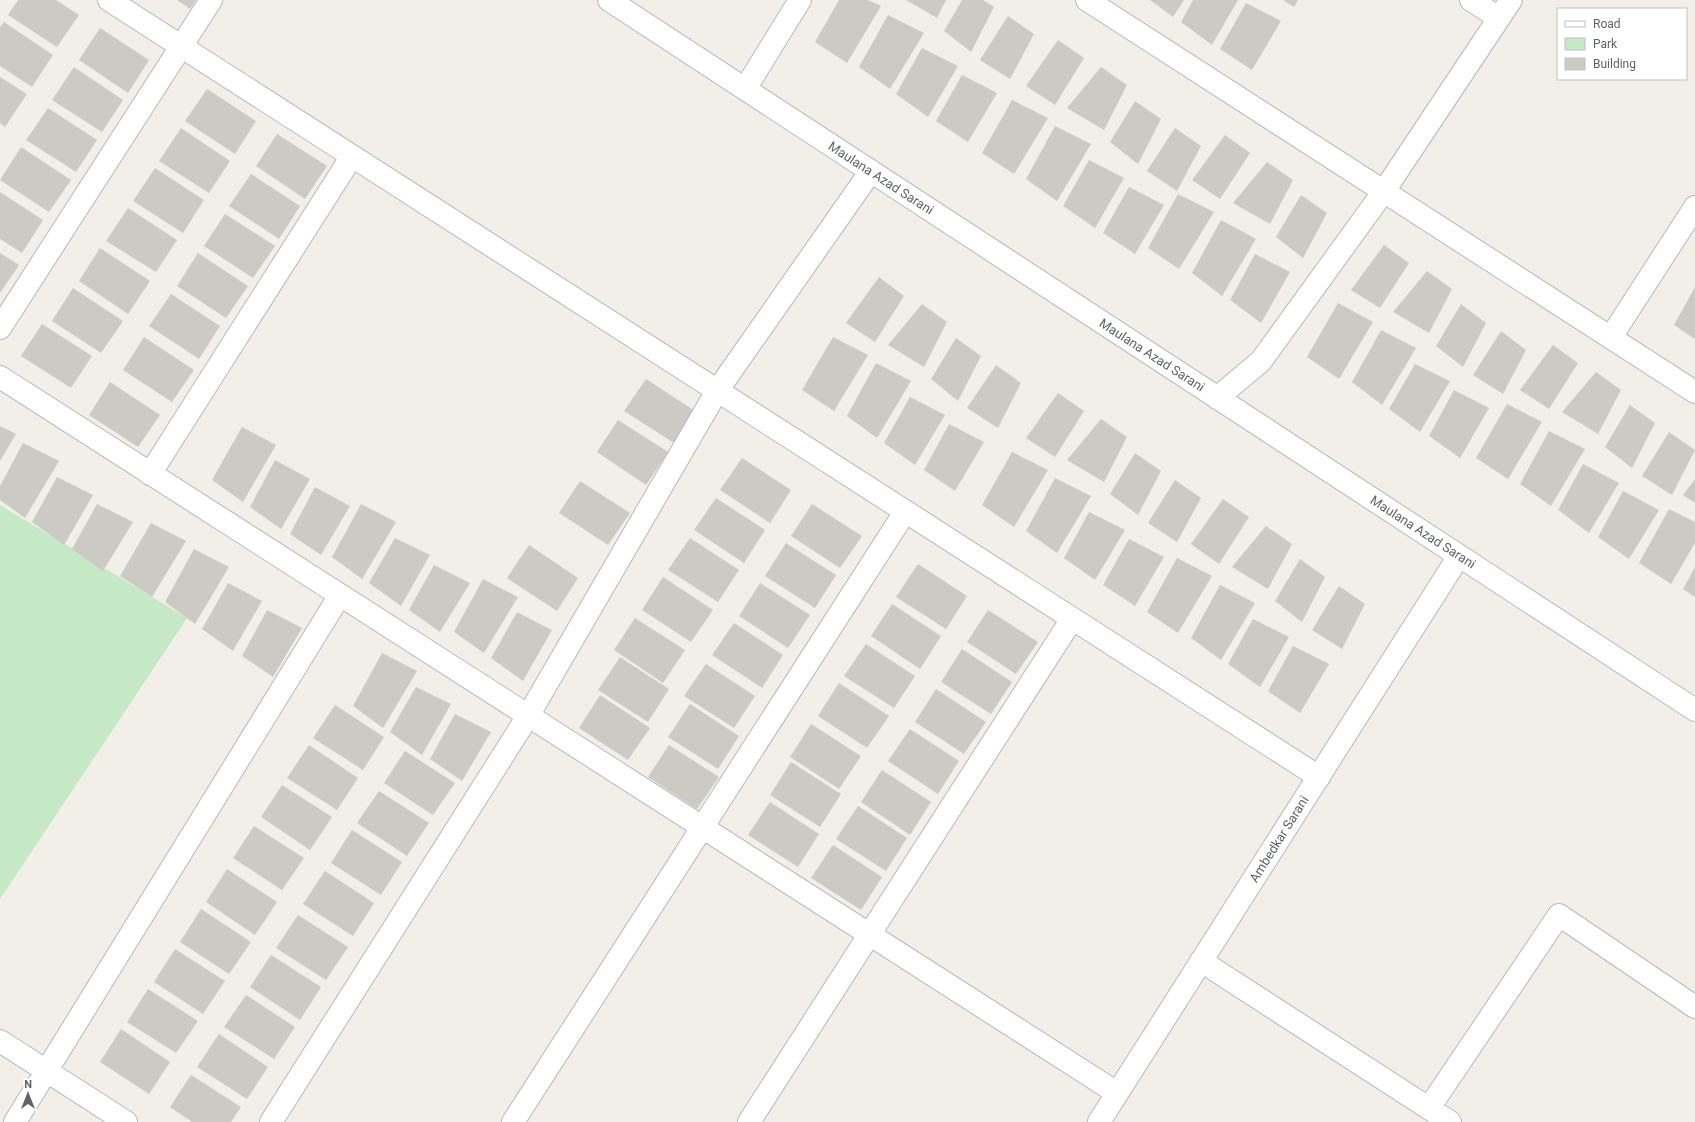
<svg xmlns="http://www.w3.org/2000/svg" width="1695" height="1122" viewBox="0 0 1695 1122" font-family="Roboto,sans-serif">
  <style>
    .green { fill: #c5e8c5 }
    .building { fill: #cccac5 }
    .lines { fill: none; stroke-linecap: round; stroke-linejoin: round }
    .minor-casing { stroke: #b5b8bc; stroke-width: 24 }
    .tertiary-casing { stroke: #b5b8bc; stroke-width: 24 }
    .minor { stroke: #fff; stroke-width: 22 }
    .tertiary { stroke: #fff; stroke-width: 22 }
    .labels { text-anchor: middle; dominant-baseline: central; stroke-width: 3; stroke-linejoin: round; paint-order: stroke }
    .street-label { font-size: 13px; fill: #5f6368; stroke: #fff }
  </style>
  <rect width="100%" height="100%" fill="#f1efe8"/>
  <!-- green -->
  <path class="green" d="M0 505 187 618 0 899Z"/>
  <!-- building -->
  <path class="building" d="M18 0H56L79 15 57 47 8 15Z
    M177 0H196L190 9Z
    M839 0H868L881 6 847 63 815 42Z
    M906 0H946L937 18Z
    M962 0H983L994 7 971 52 944 31Z
    M1150 0H1184L1173 17Z
    M1193 0H1238L1212 45 1181 22Z
    M1283 0H1298L1294 7Z
    M1246 3 1281 21 1252 70 1220 49Z
    M888 15 924 33 890 89 859 67Z
    M1008 16 1034 34 1010 79 980 60Z
    M4 22 53 55 32 87 0 66V27Z
    M100 28 149 60 128 93 79 60Z
    M1058 40 1084 58 1055 105 1026 86Z
    M922 48 958 66 928 117 896 94Z
    M74 67 123 100 102 132 52 100Z
    M1101 67 1127 85 1104 130 1067 108Z
    M962 75 997 93 968 142 936 121Z
    M0 77 27 94 5 127 0 123Z
    M207 89 256 121 235 154 185 121Z
    M1012 100 1048 118 1014 174 982 153Z
    M1135 101 1161 119 1138 164 1110 142Z
    M48 108 97 140 76 172 26 140Z
    M1055 126 1091 144 1057 201 1026 179Z
    M181 128 230 161 209 193 159 161Z
    M1175 128 1201 146 1177 191 1147 171Z
    M277 134 327 166 305 199 256 166Z
    M1225 135 1250 153 1220 199 1192 180Z
    M21 147 71 180 49 212 0 180Z
    M1089 160 1124 178 1095 228 1063 206Z
    M1267 162 1293 180 1270 224 1233 203Z
    M155 168 204 200 183 233 133 201Z
    M251 174 300 206 279 239 229 206Z
    M1129 187 1164 205 1135 254 1103 233Z
    M0 192 43 220 22 253 0 239Z
    M1178 194 1214 212 1179 269 1148 248Z
    M1301 195 1327 213 1303 258 1276 237Z
    M128 208 177 240 156 272 106 241Z
    M225 214 275 246 253 278 204 246Z
    M1221 220 1256 239 1222 296 1192 273Z
    M1384 245 1409 263 1380 308 1351 290Z
    M100 248 150 281 128 314 79 281Z
    M0 253 19 265 0 293Z
    M198 253 248 286 226 318 177 286Z
    M1255 254 1290 272 1261 323 1230 300Z
    M1427 271 1452 289 1429 333 1393 312Z
    M879 277 904 296 875 342 846 323Z
    M1695 287V339L1674 325Z
    M73 288 123 321 101 353 52 321Z
    M171 294 220 326 199 359 149 326Z
    M1338 303 1373 322 1339 379 1307 357Z
    M922 304 947 322 924 367 888 345Z
    M1461 304 1486 323 1463 367 1436 346Z
    M42 324 92 356 71 388 21 356Z
    M1381 330 1416 348 1382 405 1352 382Z
    M1501 331 1526 350 1503 394 1473 375Z
    M144 337 194 370 172 402 123 370Z
    M833 337 868 355 834 411 802 390Z
    M956 338 981 356 958 401 931 379Z
    M1553 345 1578 363 1549 409 1520 390Z
    M876 363 911 381 877 438 847 416Z
    M1415 364 1450 381 1420 432 1389 409Z
    M996 365 1021 383 998 428 967 408Z
    M1596 372 1621 390 1598 434 1562 412Z
    M646 379 695 411 674 443 624 411Z
    M110 382 160 415 138 447 89 415Z
    M1454 390 1489 408 1460 458 1429 436Z
    M1058 393 1084 411 1055 457 1026 438Z
    M910 397 945 415 915 465 884 443Z
    M1507 404 1542 422 1508 479 1476 458Z
    M1630 405 1655 423 1632 468 1605 447Z
    M1101 419 1127 437 1104 482 1067 460Z
    M618 420 668 452 646 485 597 452Z
    M949 424 984 442 955 491 924 470Z
    M0 426 16 434 0 461Z
    M242 427 276 445 243 502 212 480Z
    M1549 431 1585 449 1551 506 1520 484Z
    M1669 432 1695 450 1672 495 1642 476Z
    M23 443 59 461 25 518 0 500V486Z
    M1012 452 1048 470 1014 527 982 505Z
    M1135 453 1161 471 1138 515 1110 494Z
    M742 458 791 490 770 523 720 490Z
    M275 460 310 479 281 529 250 507Z
    M1583 464 1619 483 1589 533 1558 510Z
    M57 477 93 495 64 545 32 522Z
    M1055 478 1091 496 1057 553 1026 531Z
    M1695 479V503L1683 495Z
    M1175 480 1201 498 1177 542 1148 523Z
    M580 481 630 513 608 545 559 513Z
    M315 487 350 506 321 555 290 534Z
    M1623 491 1659 510 1629 559 1598 537Z
    M716 498 765 530 744 563 694 530Z
    M1223 499 1249 517 1219 564 1191 544Z
    M97 504 133 522 103 571 72 549Z
    M361 504 396 522 362 579 332 557Z
    M812 504 862 536 840 568 791 536Z
    M1669 509 1695 522V543L1671 584 1639 563Z
    M1089 512 1125 530 1095 580 1064 558Z
    M151 523 186 541 152 597 120 576Z
    M1266 526 1292 544 1268 589 1232 567Z
    M395 538 430 555 401 606 369 583Z
    M690 538 739 570 718 602 668 570Z
    M1129 539 1164 557 1135 606 1103 585Z
    M786 543 836 575 815 608 765 576Z
    M529 545 578 578 557 611 507 578Z
    M194 549 229 567 195 624 165 602Z
    M1177 558 1212 576 1178 633 1147 612Z
    M1300 559 1325 577 1302 622 1275 601Z
    M918 564 967 596 946 629 896 597Z
    M434 565 470 583 440 632 409 610Z
    M1695 567V597L1683 589Z
    M663 577 713 610 691 642 642 610Z
    M483 579 518 597 484 653 454 632Z
    M228 583 262 601 233 651 202 629Z
    M760 583 810 615 788 648 739 616Z
    M1220 585 1255 603 1221 660 1191 638Z
    M1339 586 1365 604 1342 649 1312 630Z
    M892 604 941 636 920 669 871 636Z
    M267 610 302 628 273 677 242 656Z
    M988 610 1038 642 1016 674 967 642Z
    M517 612 552 630 523 681 491 658Z
    M635 618 685 650 663 683 614 650Z
    M1253 619 1289 637 1260 687 1228 664Z
    M734 623 783 655 762 688 712 655Z
    M866 644 915 676 894 708 844 676Z
    M1293 646 1329 664 1300 713 1268 691Z
    M962 649 1012 682 991 714 941 682Z
    M382 653 417 671 383 728 353 706Z
    M620 657 669 689 648 722 598 690Z
    M706 664 755 696 734 728 684 696Z
    M839 683 889 716 867 748 818 716Z
    M416 687 451 704 422 755 390 732Z
    M936 689 986 722 964 754 915 722Z
    M600 695 650 728 628 760 579 728Z
    M690 704 739 736 718 769 668 737Z
    M335 705 384 737 363 770 313 738Z
    M455 714 491 732 462 781 430 759Z
    M811 724 861 756 839 789 790 757Z
    M910 729 959 761 938 794 888 761Z
    M309 745 358 778 337 810 287 778Z
    M669 745 719 777 697 809 648 777Z
    M405 751 455 783 433 815 384 783Z
    M791 762 841 794 820 827 770 795Z
    M882 770 931 802 910 835 861 802Z
    M282 785 332 817 310 850 261 817Z
    M379 791 429 823 407 856 357 823Z
    M770 802 819 834 798 867 748 835Z
    M858 806 907 838 886 871 836 839Z
    M254 826 304 858 282 890 233 858Z
    M352 830 402 862 381 895 331 863Z
    M833 845 882 877 861 910 811 878Z
    M227 869 277 902 255 935 206 902Z
    M325 871 374 903 353 936 303 904Z
    M201 909 251 942 229 974 180 942Z
    M298 915 348 947 326 980 276 948Z
    M175 949 225 981 203 1014 154 982Z
    M271 955 321 987 300 1020 250 987Z
    M148 989 198 1021 176 1053 127 1022Z
    M246 995 295 1027 274 1059 224 1027Z
    M121 1029 170 1062 149 1094 100 1062Z
    M219 1034 268 1067 247 1099 197 1067Z
    M191 1075 241 1107 231 1122H192L170 1107Z"/>
  <g class="lines">
    <!-- minor casing -->
    <g class="minor-casing">
      <path id="minor" d="M109 0 1319 777
        M609 0 1695 710
        M1087 0 1695 392
        M1471 0 1499 18
        M745 89 800 0
        M0 328 211 0
        M1611 337 1695 207
        M0 377 1117 1093
        M1217 398 1261 361 1384 191 1511 0
        M150 474 352 156
        M1201 961 1450 1122
        M0 1041 126 1122
        M1429 1108 1559 915 1695 1007
        M15 1122 340 595
        M271 1122 528 716 717 391 871 171
        M513 1122 905 512
        M749 1122 1072 619"/>
    </g>
    <!-- tertiary casing -->
    <g class="tertiary-casing">
      <path id="tertiary" d="M1099 1122 1459 556"/>
    </g>
    <!-- minor -->
    <use href="#minor" class="minor"/>
    <!-- tertiary -->
    <use href="#tertiary" class="tertiary"/>
  </g>
  <g class="labels">
    <!-- street labels -->
    <g class="street-label">
      <text transform="translate(881 178) rotate(33)">Maulana Azad Sarani</text>
      <text transform="translate(1152 355) rotate(33)">Maulana Azad Sarani</text>
      <text transform="translate(1423 532) rotate(33)">Maulana Azad Sarani</text>
      <text transform="translate(1279 839) rotate(-58)">Ambedkar Sarani</text>
    </g>
  </g>
  <!-- legend -->
  <rect x="1557" y="8" width="130" height="72" fill="#ffffff" stroke="#bfc1c3"/>
  <rect x="1565" y="21" width="20" height="6" fill="#ffffff" stroke="#bfc1c3"/>
  <text x="1593" y="28" font-size="12" fill="#5f6368">Road</text>
  <rect x="1565" y="38" width="20" height="12" fill="#c5e8c5" stroke="#bfc1c3"/>
  <text x="1593" y="48" font-size="12" fill="#5f6368">Park</text>
  <rect x="1565" y="58" width="20" height="12" fill="#cccac5" stroke="#bfc1c3"/>
  <text x="1593" y="68" font-size="12" fill="#5f6368">Building</text>
  <!-- north arrow -->
  <g transform="translate(28 1094)" stroke="#ffffff" stroke-width="3" paint-order="stroke">
  <path d="M0-3L7 15L0 10L-7 15Z" fill="#5f6368"/>
  <text y="-6" font-size="11" font-weight="bold" text-anchor="middle" fill="#5f6368">N</text>
  </g>
</svg>
